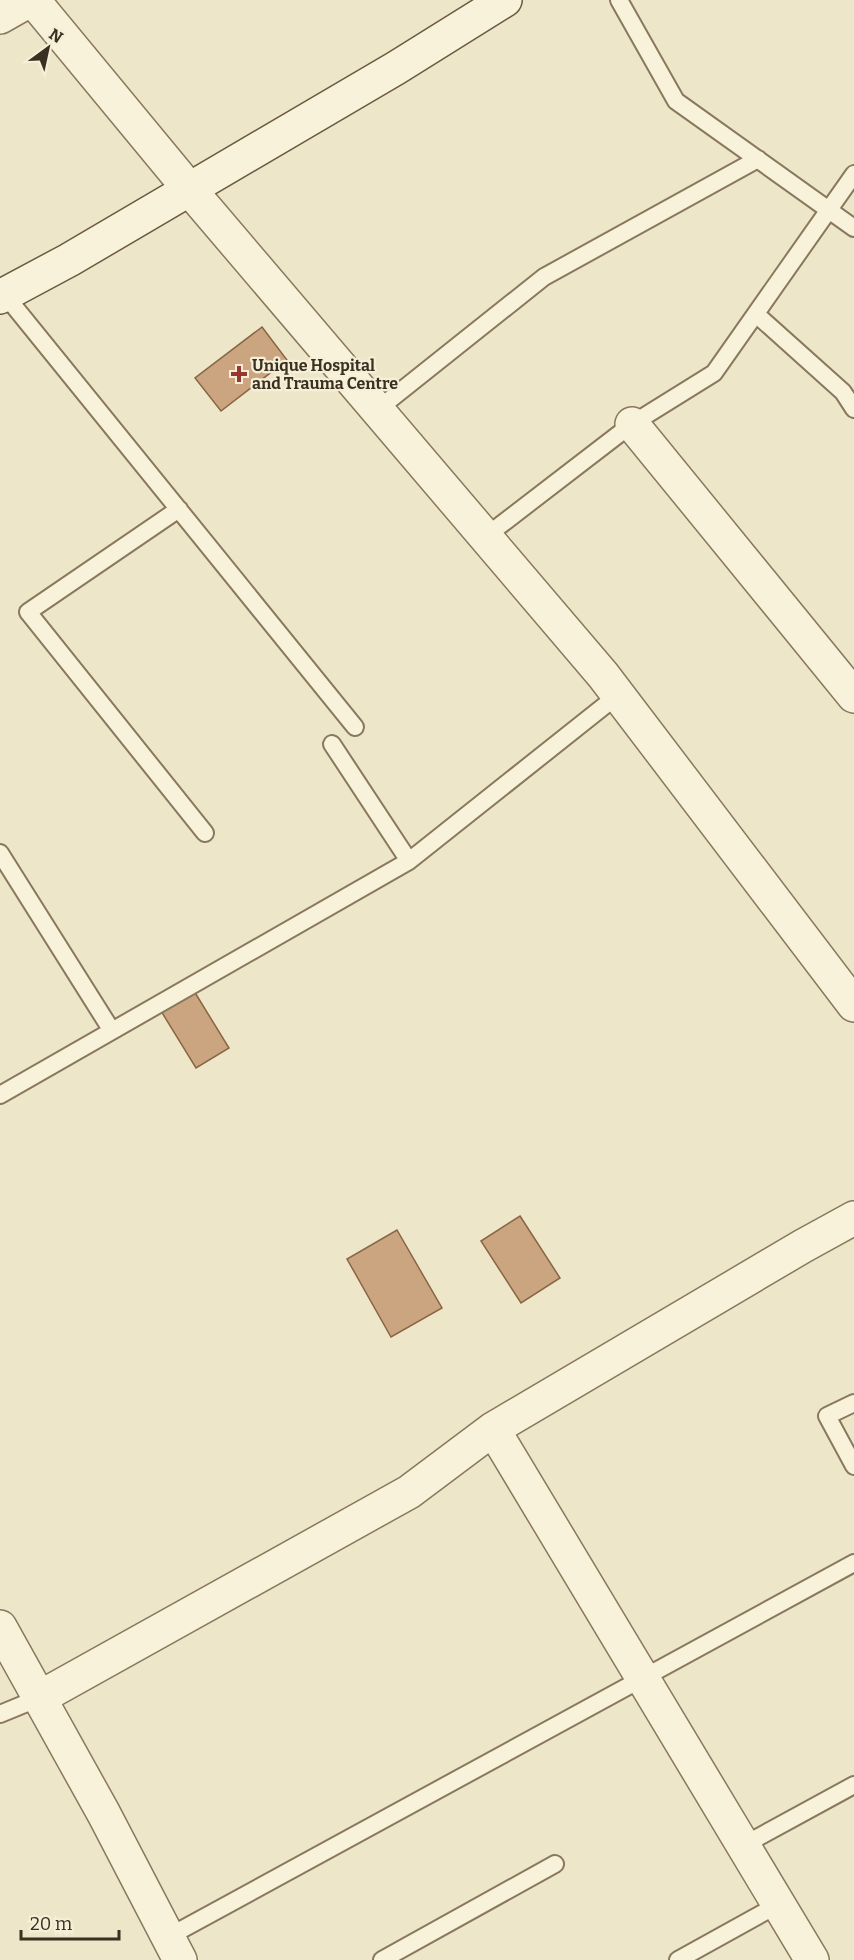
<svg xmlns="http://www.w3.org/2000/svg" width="854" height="1960" viewBox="0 0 854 1960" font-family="Bitter,serif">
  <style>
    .building { fill: #caa57f; stroke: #886544; stroke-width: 1.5 }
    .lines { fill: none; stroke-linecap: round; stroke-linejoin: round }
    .lane-casing { stroke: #89785d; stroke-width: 20 }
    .street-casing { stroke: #89785d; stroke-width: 36 }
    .secondary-casing { stroke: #6b5940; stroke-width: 36 }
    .lane { stroke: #f8f2db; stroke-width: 16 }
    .street { stroke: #f8f2db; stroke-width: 33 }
    .secondary { stroke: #f8f2db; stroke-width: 33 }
    .poi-dot { fill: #97372f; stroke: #f5efd7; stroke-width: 2 }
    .labels { text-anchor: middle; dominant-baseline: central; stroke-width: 4.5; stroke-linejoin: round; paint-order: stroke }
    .poi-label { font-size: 16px; font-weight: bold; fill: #3a2f20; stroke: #f5efd7; text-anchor: start }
  </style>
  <rect width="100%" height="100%" fill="#eee6c8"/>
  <!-- building -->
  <path class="building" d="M262 327 287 360 221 411 195 378Z
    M194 991 229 1048 196 1068 161 1011Z
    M520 1216 560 1278 521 1303 481 1241Z
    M397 1230 442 1308 391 1337 347 1259Z"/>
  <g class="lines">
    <!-- lane casing -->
    <g class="lane-casing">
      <path id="lane" d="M619 0 676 101 854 228
        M5 295 355 727
        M756 314 843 392 854 409
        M377 410 544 277 758 159
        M179 509 28 612 205 833
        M485 537 632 424 714 373 854 174
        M332 744 409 861
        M0 853 112 1031
        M0 1095 409 861 618 695
        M854 1403 827 1416 854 1466
        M0 1714 39 1698
        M744 1845 854 1785
        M168 1937 854 1563
        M382 1960 555 1864
        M678 1960 779 1904"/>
    </g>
    <!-- street casing -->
    <g class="street-casing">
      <path id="street" d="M33 0 190 190 603 675 854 1005
        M0 17 30 0
        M632 424 854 696
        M493 1429 812 1960
        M0 1627 104 1814 180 1960
        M39 1698 409 1492 493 1429 803 1246 854 1218"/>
    </g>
    <!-- secondary casing -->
    <g class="secondary-casing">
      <path id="secondary" d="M0 297 69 260 396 68 505 0"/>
    </g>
    <!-- lane -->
    <use href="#lane" class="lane"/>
    <!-- street -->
    <use href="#street" class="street"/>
    <!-- secondary -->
    <use href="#secondary" class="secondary"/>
  </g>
  <!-- markers -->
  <path class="poi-dot" d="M236 365h6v6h6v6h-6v6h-6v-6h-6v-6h6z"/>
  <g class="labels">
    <!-- poi labels -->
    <g class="poi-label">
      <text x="252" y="365">Unique Hospital<tspan x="252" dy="18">and Trauma Centre</tspan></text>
    </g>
  </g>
  <!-- north arrow -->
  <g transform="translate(48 48) rotate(33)" stroke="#f5efd7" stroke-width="4.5" paint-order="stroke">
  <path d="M0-4.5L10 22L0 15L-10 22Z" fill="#3a2f20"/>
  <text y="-9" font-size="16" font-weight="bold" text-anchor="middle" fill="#3a2f20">N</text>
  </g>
  <!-- scale -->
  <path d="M21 1930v9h98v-9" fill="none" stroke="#3a2f20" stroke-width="3"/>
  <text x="30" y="1930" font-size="18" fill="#3a2f20" stroke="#f5efd7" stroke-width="4.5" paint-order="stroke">20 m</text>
</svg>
